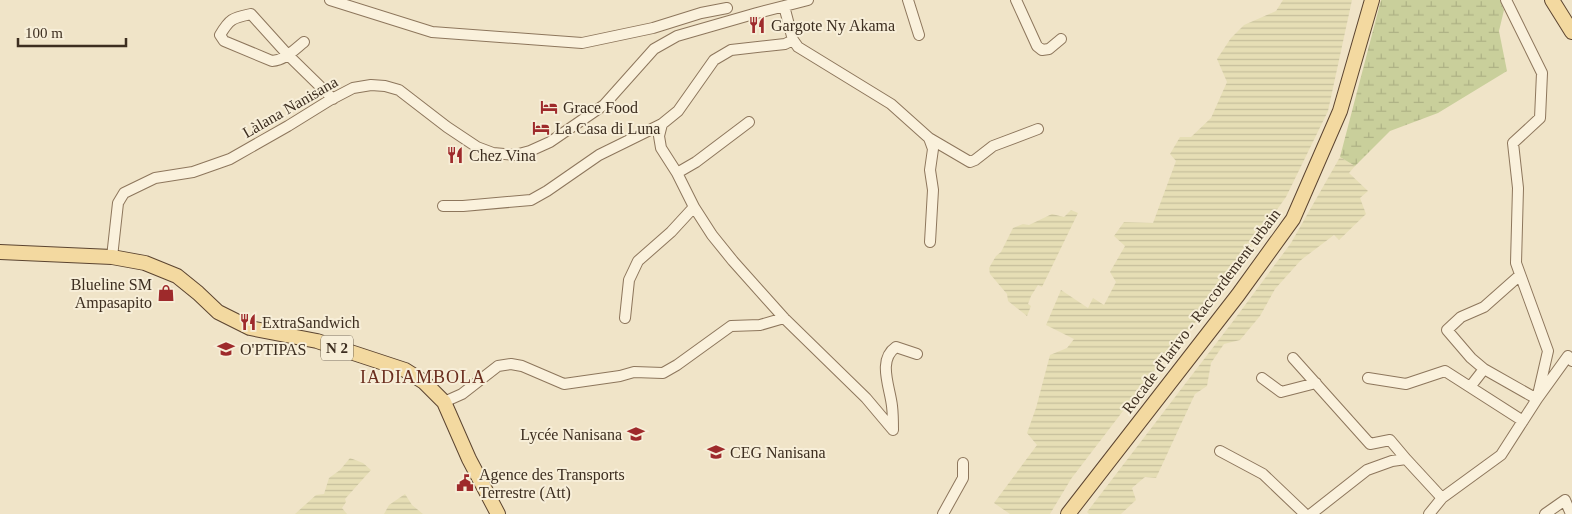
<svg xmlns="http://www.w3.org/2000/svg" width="1572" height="514" viewBox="0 0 1572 514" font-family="'Times New Roman',serif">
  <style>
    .farmland { fill: url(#farmland-rules) }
    .wetland { fill: url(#wetland-marsh) }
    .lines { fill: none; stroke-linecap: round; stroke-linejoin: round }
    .minor-casing { stroke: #8d765c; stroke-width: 12 }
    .major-casing { stroke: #5b4430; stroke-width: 16 }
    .minor { stroke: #faf1dc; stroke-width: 10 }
    .major { stroke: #f3d9a0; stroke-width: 14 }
    .labels { text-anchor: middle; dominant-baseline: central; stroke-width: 4; stroke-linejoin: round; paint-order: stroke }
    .shield { fill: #f7eed8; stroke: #756857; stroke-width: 1 }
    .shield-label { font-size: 15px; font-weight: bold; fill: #3d2e20 }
    .poi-label { font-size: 16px; fill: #3d2e20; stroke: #f7eed8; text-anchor: start }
    .street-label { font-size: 16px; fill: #3d2e20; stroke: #f7eed8 }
    .neighbourhood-label { font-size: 18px; letter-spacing: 1px; fill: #6b2e1e; stroke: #f7eed8 }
  </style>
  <defs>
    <pattern id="farmland-rules" width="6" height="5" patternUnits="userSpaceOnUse" patternTransform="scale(1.25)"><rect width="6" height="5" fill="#e6deb5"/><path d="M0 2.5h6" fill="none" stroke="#c6bf9b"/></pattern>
    <pattern id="wetland-marsh" width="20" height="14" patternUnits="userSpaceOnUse" patternTransform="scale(1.25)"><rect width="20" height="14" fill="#c9cf9b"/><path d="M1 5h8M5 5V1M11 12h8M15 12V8" fill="none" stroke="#aeb285"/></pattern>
  </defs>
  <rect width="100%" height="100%" fill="#f0e4c8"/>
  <!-- farmland -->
  <path class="farmland" d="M1283 0H1352L1328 111 1286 197 1205 311 1149 377 1071 479 1050 514H1010L994 503 1037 445 1027 433 1036 408 1050 355 1067 348 1074 339 1046 325 1061 290 1088 308 1093 298 1104 305 1116 282 1110 272 1125 246 1114 236 1124 222 1153 223 1176 161 1170 154 1180 137H1191L1211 118 1227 82 1217 59 1231 38 1244 25 1276 11Z
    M1340 157 1355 166 1349 173 1368 191 1360 198 1366 214 1339 240 1334 235 1301 260 1275 289 1260 316 1240 340 1224 344 1211 363 1207 386 1195 394 1156 478 1145 477 1132 488 1136 500 1121 514H1089L1087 512 1234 320 1291 243Z
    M1071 210 1078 213 1042 287 1038 285 1031 296 1028 304 1031 306 1027 316 1008 301 1007 294 990 274 989 268 996 256 1001 252 1013 228 1023 224 1029 225 1052 214 1064 217Z
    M350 458 363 463 371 470 345 499 346 502 342 508 347 514H295L316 495 324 494 329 478 340 470Z
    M405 494 412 505 423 514H384L389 505Z"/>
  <!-- wetland -->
  <path class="wetland" d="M1381 0H1500L1504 10 1499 31 1507 71 1438 113 1390 131 1355 166 1340 157Z"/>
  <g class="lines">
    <!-- minor casing -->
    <g class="minor-casing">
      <path id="minor" d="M330 0 432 32 582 43 653 28 701 13 727 8
        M908 0 919 35
        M1016 0 1037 46 1042 50 1049 49 1061 39
        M784 6 793 40 798 47 891 104 929 138 933 149 930 170 933 190 930 242
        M793 40 785 44 731 50 714 60 678 111 662 124 659 136 661 148 677 173 694 207 712 235 733 261 784 318 866 398 893 430
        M304 42C294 50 285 60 272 61L224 41 220 35C230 18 233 18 251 14L288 55 333 99
        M929 138 970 162 975 160 993 146 1038 129
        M677 173 696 162 749 122
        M443 206H463L531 200 547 191 599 155 662 124
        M112 257 118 203 124 193 155 178 193 172 230 159 288 126 330 100 353 88 371 85 385 86 399 90 447 127 477 147 493 153 515 155 530 151 550 142 604 105 654 49 677 36 757 13 808 0
        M625 318 629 280 638 261 671 232 694 207
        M1293 358 1370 444 1390 440 1406 459
        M1484 369 1471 358 1447 330 1461 317 1484 307 1519 276
        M1262 378 1281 392 1316 383
        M1368 378 1406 384 1445 371 1523 421
        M1470 387 1484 369 1537 399 1568 356 1572 361
        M444 402 462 394 498 366 511 364 522 366 564 384 620 376 634 372 663 373 677 365 731 326 760 325 784 318
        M893 430C893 422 893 414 892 406 890 387 877 360 896 347L917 354
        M1220 451 1263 474 1305 514
        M943 514 963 478V463
        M1311 514 1367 470 1392 461 1406 459 1442 498
        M1429 514 1442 498 1501 455 1537 399 1548 351 1516 263 1518 188 1513 143 1540 118 1542 73 1506 0
        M1545 514 1565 500 1571 514"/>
    </g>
    <!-- major casing -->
    <g class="major-casing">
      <path id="major" d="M1552 0 1572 32
        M0 252 112 257 145 263 177 276 198 293 218 312 250 328 317 341 405 370 424 382 444 402 469 459 498 514
        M1068 514 1238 295 1293 219 1340 111 1372 0"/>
    </g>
    <!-- minor -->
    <use href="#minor" class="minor"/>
    <!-- major -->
    <use href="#major" class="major"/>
  </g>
  <!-- icons -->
  <defs>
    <g id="restaurant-bare" transform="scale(1.35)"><path d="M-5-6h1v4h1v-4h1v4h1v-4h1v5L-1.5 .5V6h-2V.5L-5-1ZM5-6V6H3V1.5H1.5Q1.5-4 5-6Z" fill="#9e2a2b" stroke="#f7eed8" stroke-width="2.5" paint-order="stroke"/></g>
    <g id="hotel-bare" transform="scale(1.35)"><path d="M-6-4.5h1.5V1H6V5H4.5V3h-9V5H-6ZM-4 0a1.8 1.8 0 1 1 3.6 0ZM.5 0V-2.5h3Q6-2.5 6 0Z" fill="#9e2a2b" stroke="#f7eed8" stroke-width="2.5" paint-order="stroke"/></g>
    <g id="shop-bare" transform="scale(1.35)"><path d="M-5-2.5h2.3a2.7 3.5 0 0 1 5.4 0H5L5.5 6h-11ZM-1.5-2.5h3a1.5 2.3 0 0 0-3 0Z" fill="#9e2a2b" stroke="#f7eed8" stroke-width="2.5" paint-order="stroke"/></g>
    <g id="school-bare" transform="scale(1.35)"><path d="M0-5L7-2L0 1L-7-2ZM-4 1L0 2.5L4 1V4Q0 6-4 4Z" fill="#9e2a2b" stroke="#f7eed8" stroke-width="2.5" paint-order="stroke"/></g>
    <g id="civic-bare" transform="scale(1.35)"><path d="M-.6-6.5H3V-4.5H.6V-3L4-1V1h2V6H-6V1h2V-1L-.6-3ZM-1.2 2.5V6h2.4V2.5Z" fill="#9e2a2b" stroke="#f7eed8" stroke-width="2.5" paint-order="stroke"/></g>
  </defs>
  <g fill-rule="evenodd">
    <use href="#restaurant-bare" x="757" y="25"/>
    <use href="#hotel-bare" x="549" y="107"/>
    <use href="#hotel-bare" x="541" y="128"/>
    <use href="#restaurant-bare" x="455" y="155"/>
    <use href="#shop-bare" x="166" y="293"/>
    <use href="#restaurant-bare" x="248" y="322"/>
    <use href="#school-bare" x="226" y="349"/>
    <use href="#school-bare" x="636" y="434"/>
    <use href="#school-bare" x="716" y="452"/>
    <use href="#civic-bare" x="465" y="483"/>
  </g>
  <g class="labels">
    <!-- shield labels -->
    <rect class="shield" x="321" y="335.5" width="32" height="25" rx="4"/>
    <g class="shield-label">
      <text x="337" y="348">N 2</text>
    </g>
    <!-- poi labels -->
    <g class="poi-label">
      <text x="771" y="25">Gargote Ny Akama</text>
      <text x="563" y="107">Grace Food</text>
      <text x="555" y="128">La Casa di Luna</text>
      <text x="469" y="155">Chez Vina</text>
      <text x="152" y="284" text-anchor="end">Blueline SM<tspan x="152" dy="18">Ampasapito</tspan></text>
      <text x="262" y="322">ExtraSandwich</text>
      <text x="240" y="349">O'PTIPAS</text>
      <text x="622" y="434" text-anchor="end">Lycée Nanisana</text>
      <text x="730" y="452">CEG Nanisana</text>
      <text x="479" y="474">Agence des Transports<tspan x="479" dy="18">Terrestre (Att)</tspan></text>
    </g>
    <!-- street labels -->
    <g class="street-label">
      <text transform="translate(290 107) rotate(-30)">Làlana Nanisana</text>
      <text transform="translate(1201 311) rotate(-53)">Rocade d'Iarivo - Raccordement urbain</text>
    </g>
    <!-- neighbourhood labels -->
    <g class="neighbourhood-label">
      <text x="423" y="377">IADIAMBOLA</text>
    </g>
  </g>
  <!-- scale -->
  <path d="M18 38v8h108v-8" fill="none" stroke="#3d2e20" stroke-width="2.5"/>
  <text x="25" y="38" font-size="15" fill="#3d2e20" stroke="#f7eed8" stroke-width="4" paint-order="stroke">100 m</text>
</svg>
